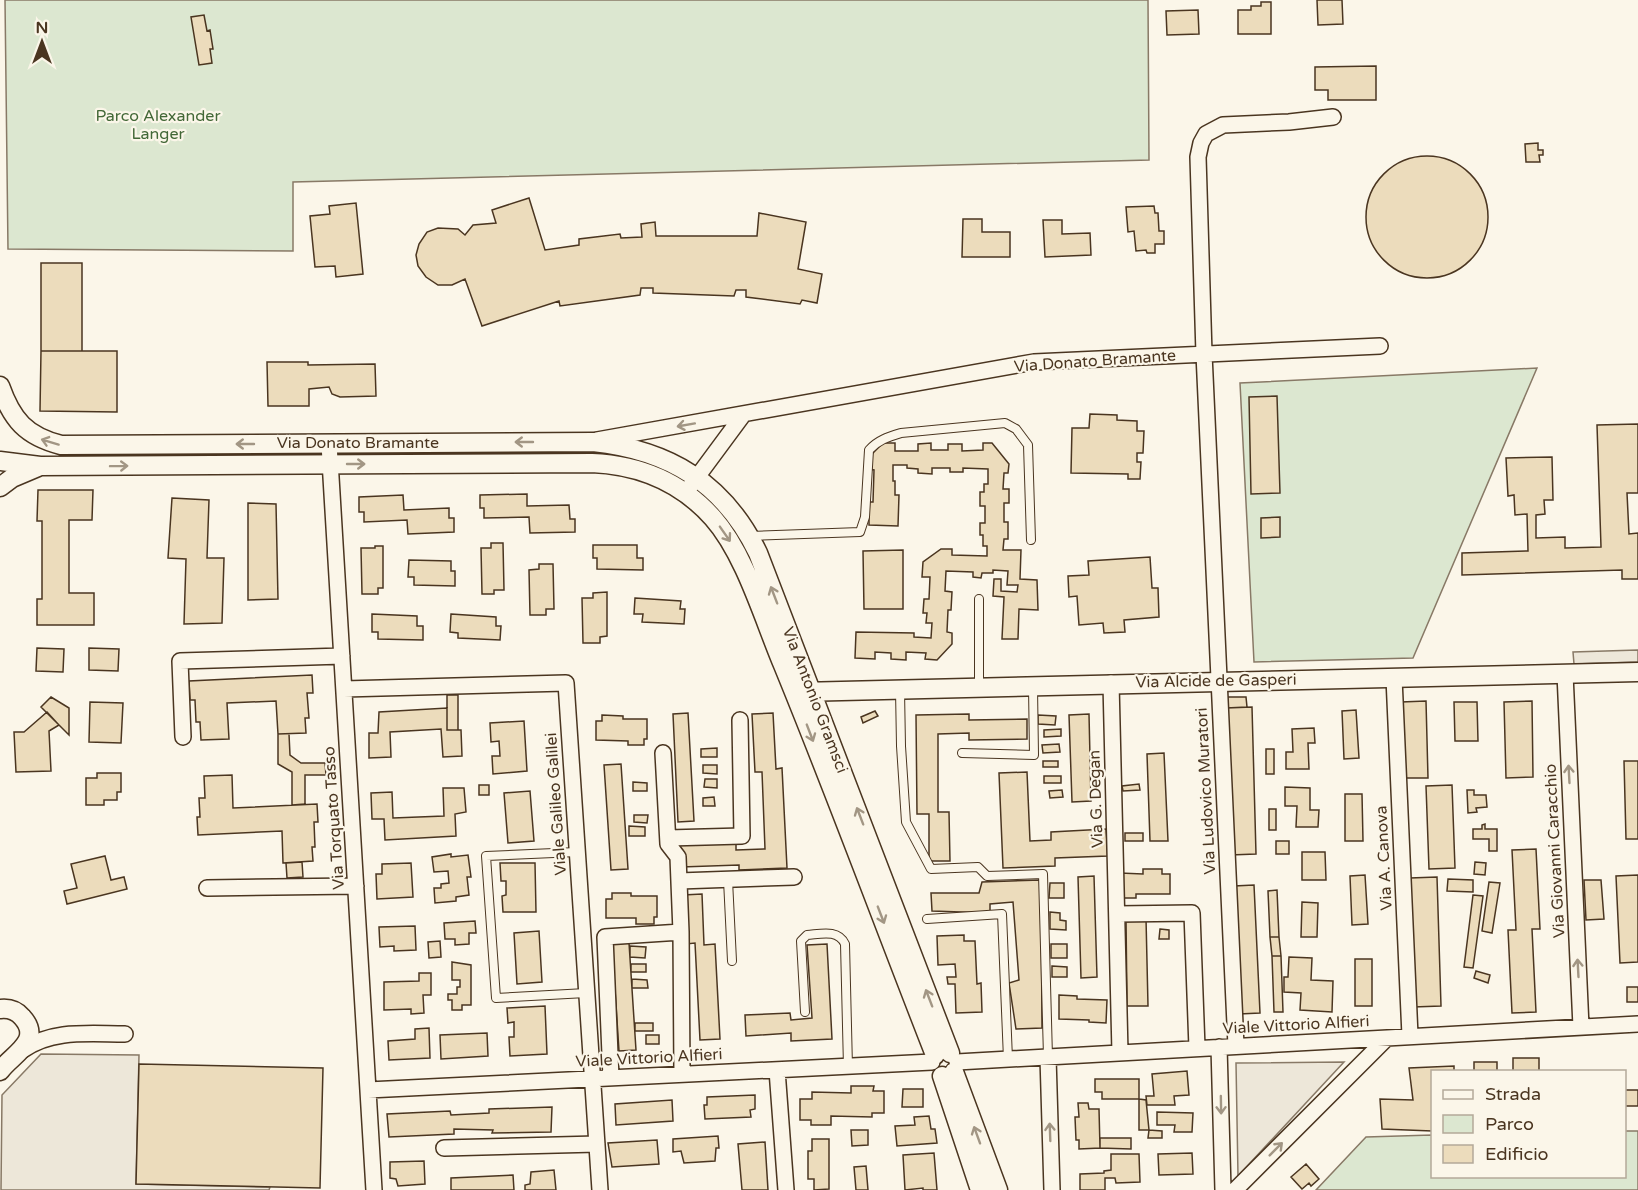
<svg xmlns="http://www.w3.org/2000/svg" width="1638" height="1190" viewBox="0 0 1638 1190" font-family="'Varela Round',sans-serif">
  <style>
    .green { fill: #dce7d0; stroke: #887966; stroke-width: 1.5 }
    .parking { fill: #ede7d9; stroke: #887966; stroke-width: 1.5 }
    .building { fill: #ecdcbc; stroke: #4a3520; stroke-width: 1.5 }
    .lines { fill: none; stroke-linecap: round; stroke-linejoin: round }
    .service-casing { stroke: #4a3520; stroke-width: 10 }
    .minor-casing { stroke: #4a3520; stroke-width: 18 }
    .tertiary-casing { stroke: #4a3520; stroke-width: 21 }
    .service { stroke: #fbf6e9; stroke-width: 8 }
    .minor { stroke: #fbf6e9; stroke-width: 15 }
    .tertiary { stroke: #fbf6e9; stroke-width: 18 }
    .oneway { stroke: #a29684 }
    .labels { text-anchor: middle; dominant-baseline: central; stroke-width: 4.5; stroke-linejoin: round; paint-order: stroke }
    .park-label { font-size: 16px; fill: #436837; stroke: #fbf6e9 }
    .street-label { font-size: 16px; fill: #4a3520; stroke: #fbf6e9 }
  </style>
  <rect width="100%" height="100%" fill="#fbf6e9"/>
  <!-- green -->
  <path class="green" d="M5 0H1148L1149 160 293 182V251L8 249Z
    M1537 368 1413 658 1254 662 1240 383Z
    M1625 1131H1638V1190H1316L1366 1137 1432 1135V1176H1624Z"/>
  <!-- parking -->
  <path class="parking" d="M1638 650V662L1574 664 1573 652Z
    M41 1054 139 1055 136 1184 270 1187 269 1190H1L2 1095Z
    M1344 1062 1238 1176 1236 1063Z"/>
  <!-- building -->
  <path class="building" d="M1317 0H1342L1343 24 1318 25Z
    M1261 2H1271V34H1238V10H1251V6H1261Z
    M1198 10 1199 34 1167 35 1166 11Z
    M204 15 207 31 210 30 213 49H210L212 63 199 65 191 17Z
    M1376 66V100H1328V90H1315V67Z
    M1538 143V150H1543V155H1539L1540 162H1526L1525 144Z
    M1366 217a61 61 0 1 1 122 0a61 61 0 1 1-122 0Z
    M529 198 545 250 579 245V239L620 234 621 238 642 237 641 224 655 222 656 236H757L759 213 806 222 798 269 822 274 817 303 802 300 800 304 746 297V290H736L734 296 653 293V288H641L640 295 560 306 559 301 482 326 465 279 452 285H438L426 277 418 266 416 255 419 244 427 232 438 228 458 229 465 235 473 225 496 223 492 210Z
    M356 203 363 274 336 277 335 266 315 267 310 216 330 214 329 206Z
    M1154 206 1155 213H1158L1159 231H1164V244H1155V253H1147L1146 250 1136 251 1134 231 1128 232 1126 207Z
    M963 219H982V232H1010V257H962Z
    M1043 220H1062V234L1090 233 1091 255 1045 257Z
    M41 263H82V351H41Z
    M41 351H117V412L40 411Z
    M267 362H308V365L375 364 376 396 340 397 332 394 329 387 309 389V406H268Z
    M1277 396 1280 493 1251 494 1249 397Z
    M1090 414 1117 415V420L1137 421V431H1144L1143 453H1137V462H1141L1140 479H1128V474L1071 473 1072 428H1089Z
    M1638 424V493H1627L1629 534 1638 533V579H1622V570L1462 575V553L1528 551 1527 514 1515 515 1514 495 1508 496 1506 458 1552 457 1553 500H1544L1545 514 1536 515V538L1565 537V548L1601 547 1597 425Z
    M883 443H895V451H918V444L931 443V450H948V444H962V451L983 450V443H992L1009 464 1008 473H1004L1003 489H1009V503H1004V522H1008V539H1004L1003 550H1021L1020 579 1037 580 1038 610 1019 609 1018 639H1002L1004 597 993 596 994 579H1001V591L1017 592 1018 585H1007L1008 571 993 570V573H982L981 578 973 577V572L946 571 945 591 952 592 951 610H948L947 632 952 633V644L937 660 925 659 926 653 906 652V660L891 659V653L875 652V659L855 658 856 632 914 633V637L931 638 932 623H926L927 613H923L924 599H929L930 577H922L923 562 941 549H952V555L987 556V546H983V535H980V523H985V506H980V492H984V484H988V469L963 468V472H950V468H932V474L918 473V469L907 468V465H893V481H895V495H899L898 526 869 525V502H873L874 470 868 469V458Z
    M38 490H93L92 520H69V593H94V625H37V599H42V521H37Z
    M527 494V506L569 505 570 519H575V532L530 533 529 517 484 518V508H480V495Z
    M403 495 404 510 449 508V518H454V532L408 534 407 520 364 522V512H359V497Z
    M172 498 209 500 207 558H224L222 623 184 624 186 559 168 558Z
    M248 503 276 504 278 599 248 600Z
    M1280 517V537L1261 538V518Z
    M491 543H503L504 590H494V594H482L481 548H491Z
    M593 545H637V558H643V570L597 569V558H593Z
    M375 546H383V588H378V594H362L361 548H375Z
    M903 550V609H864L863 551Z
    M1150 557 1152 588H1158L1159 617 1124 620 1125 632 1104 633 1103 623 1079 625 1077 596 1069 597 1068 576 1089 575 1088 561Z
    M409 560 451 561V571H455V586L414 585V577H408Z
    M539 564H553L554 609H546V615H530L529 570 539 569Z
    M607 592V636L600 637V643H583L582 598H593V593Z
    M635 598 681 601 680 609H685L684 624 642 622 643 614H634Z
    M372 614 417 616V626H423V640L378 639V632H372Z
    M451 614 496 617V626H501L500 640 458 638V633L450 632Z
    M37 648 64 649 63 672 36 671Z
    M89 648 119 649 118 671 89 670Z
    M312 675 313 693H307L309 718H305L306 733 278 734 276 701 227 703 229 739 201 740 200 722H196L195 700H190L189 681Z
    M447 695H458V730H447Z
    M51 697 69 708V735L41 707Z
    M1226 697H1246L1247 707 1226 708Z
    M1426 701 1428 778H1402L1401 702Z
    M1532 701 1533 777 1506 778 1504 702Z
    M90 702 123 703 121 743 89 742Z
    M1454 702H1477L1478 741H1455Z
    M1252 707 1256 854 1230 855 1226 708Z
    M447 708V730H461L462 756 443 757 441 729 390 732 391 757 369 758V733H378L379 712Z
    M1356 710 1359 758 1344 759 1342 711Z
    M875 711 878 716 863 723 861 717Z
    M47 712 59 725 49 731 51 771 16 772 14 732H24Z
    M688 713 694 821 678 822 673 714Z
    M773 713 776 769 782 768 787 868 739 870V865L681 867 680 845 736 842V850L765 849 762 772H755L752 714Z
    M969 714V720L1027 719V739L969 740V733L938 734V812H949L950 861H929V814H917L916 715Z
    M1089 714 1091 801 1072 802 1069 715Z
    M602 715 623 716V719H647V739H644V745H628V741L596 740V721H602Z
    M1038 715 1056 716 1055 725 1038 724Z
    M524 721 527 771 493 774 492 756H500L499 741 491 742 490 723Z
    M1314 728 1315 743H1308L1309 769H1286V752H1293L1292 729Z
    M1061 729V736L1044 737V730Z
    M278 734H289L290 755 301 763H325L326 775H305V804L292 805V772L278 764Z
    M1059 744 1060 752 1043 753 1042 745Z
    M717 748V757H701V749Z
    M1266 749H1274V774H1266Z
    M1164 753 1168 841H1150L1147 754Z
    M1043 761H1058V767H1043Z
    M1624 761H1638V839H1626Z
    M621 764 628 869 611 870 604 765Z
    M703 765H717V774L703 773Z
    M1027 772 1030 841 1051 840V832L1106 829 1108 856 1055 858V866L1003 868 999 773Z
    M97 773H121V792H117V800H104V805H86V778H97Z
    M232 775 233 808 317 804 318 822H314L315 847H312L313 861 283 863 282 831 198 835 197 817H200L199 798H205L204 776Z
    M1044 776H1061V783H1044Z
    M705 779H717V788L704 787Z
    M633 782 647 783V791H633Z
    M1139 784 1140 790 1123 791 1122 786Z
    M479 785H489V795H479Z
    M1452 785 1455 868 1429 869 1426 786Z
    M1285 787 1310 788V810H1319L1318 827H1296L1297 806H1285Z
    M443 788H464L466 812 455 814 456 836 385 840 384 819H372L371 793 392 792 393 818 444 816Z
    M1062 790 1063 797 1050 798 1049 791Z
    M1467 790H1474V795H1486L1487 807 1476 808 1477 812 1468 813Z
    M530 791 534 841 508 843 504 793Z
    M1345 794H1362L1363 841H1345Z
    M714 797 715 806H703V798Z
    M1269 809H1276V830H1269Z
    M634 815H648L647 823 634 822Z
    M1485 824V829H1497V851H1489V839H1473V829H1482V825Z
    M629 826 645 827V836H629Z
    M1125 833H1143V841H1125Z
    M1276 841H1289V854H1276Z
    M1536 849 1540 929H1532L1536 1012 1512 1013 1508 930H1516L1512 850Z
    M1302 852H1325L1326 880H1302Z
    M451 854V857L468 855 471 877H467L469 895 456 897V901L435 903 434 888H441V884L449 883 448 871 434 872 432 857Z
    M105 856 111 880 124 877 127 889 67 904 64 891 77 888 71 864Z
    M302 862 303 877 287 878 286 863Z
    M1475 862 1486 863 1485 875 1474 874Z
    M411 863 413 897 377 899 376 874H382V864Z
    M500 863H535L536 912H503L502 896 506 895V881H501Z
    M1143 869H1162V874H1170V894H1136V898H1120V873L1143 874Z
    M1365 875 1368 924 1352 925 1350 876Z
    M1638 875V962L1620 963 1616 876Z
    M1094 876 1097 977 1081 978 1078 877Z
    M1437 877 1441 1006 1413 1007 1410 878Z
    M1448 879 1473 880V892L1447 891Z
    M1041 880 1042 1028 1016 1029 1009 983 1019 980 1013 902 990 904V913L932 911 931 893H979L982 882Z
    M1584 880H1601L1604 919 1586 920Z
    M1489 882 1500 883 1492 933 1482 931Z
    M1050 883H1064V898H1049Z
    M1254 885 1260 1013 1239 1014 1234 886Z
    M1277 890 1279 937H1270L1268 891Z
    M612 893H631V896H657V917H654V924H636V918H606V899H612Z
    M702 894 704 945 715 944 720 1039 700 1040 695 943 686 944 683 895Z
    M1473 895 1483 896 1473 968 1464 967Z
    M1302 902 1318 903 1317 937H1301Z
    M1050 912 1060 913V920L1066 921V930L1050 929Z
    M1126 918H1146L1148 1006H1127Z
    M475 921 476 933H469V944L455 945V939H445L444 923Z
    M415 926 416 950 394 951V946L380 947 379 927Z
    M1160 929 1169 930V939H1159Z
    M539 931 542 982 517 984 514 933Z
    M964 935V941H975L977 984 981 983 982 1012 956 1013 955 984H948L947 977H956L955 964 938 965 937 936Z
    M1270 937H1279L1281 956H1272Z
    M440 941 441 957 429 958 428 942Z
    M629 943 636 1050 619 1051 612 944Z
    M827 944 832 1039 791 1041V1033L746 1036 745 1015 790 1013 791 1020 812 1018 807 945Z
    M1051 944H1067V958H1051Z
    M630 946 646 947 645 958 630 957Z
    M1272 956H1281L1283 1012H1274Z
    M1289 957 1312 958 1311 980 1333 981 1332 1012 1300 1010 1301 993 1284 992V977H1288Z
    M1355 959H1372V1006H1355Z
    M452 962 471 965V1005H462V1010H452V1000H448V994H457V987H460V980H452Z
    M631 964H646V972H631Z
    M1052 966 1067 967V977H1052Z
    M1476 971 1490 975 1488 983 1474 978Z
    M419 973H431V995H423L424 1013 411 1014V1009L384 1010V982L419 981Z
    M632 979 647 980 648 988H632Z
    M1627 987H1638V1002H1627Z
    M1059 995 1077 996V999L1107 1000 1106 1023 1089 1022V1020L1059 1019Z
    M545 1006 547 1054 510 1056 509 1037H514V1022L508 1023 507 1008Z
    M635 1023H653V1031H635Z
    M429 1028 430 1058 389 1060 388 1041 415 1039V1029Z
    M487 1033 488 1056 441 1059 440 1035Z
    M646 1035H659V1044H646Z
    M1513 1058H1539V1071H1513Z
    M1474 1062H1497V1072H1474Z
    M139 1064 323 1068 320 1188 136 1184Z
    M1454 1066V1072H1432V1131L1382 1129 1380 1099 1413 1100 1409 1068Z
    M1187 1071 1189 1095 1174 1096 1175 1105H1147L1146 1096H1154L1152 1074Z
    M1095 1079H1139V1099H1102V1092H1095Z
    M851 1086H874L873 1091H884V1113H872V1117L831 1116V1125H811V1120H800V1099H812V1092L851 1093Z
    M903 1089H923V1107H902Z
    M1624 1090H1638V1106H1624Z
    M755 1095V1109L750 1110 751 1117 705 1119 704 1105H707V1097Z
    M1139 1099 1146 1100 1149 1130H1139Z
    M672 1100 673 1121 616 1125 615 1104Z
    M1078 1103H1088L1089 1109H1099L1100 1148 1079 1149V1140H1076L1075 1117H1079Z
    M552 1107 551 1132 492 1133 493 1130 454 1129V1134L389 1137 387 1114 450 1111 451 1115 489 1113V1109Z
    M1157 1112 1193 1113 1192 1132H1174L1175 1125H1157Z
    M929 1116 931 1129H935L937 1143 897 1146 895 1126 915 1125 914 1117Z
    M851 1130H868V1145L852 1146Z
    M1149 1130 1162 1131V1138H1148Z
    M718 1136 719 1148H716L715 1161 684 1163 681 1151 673 1152V1139Z
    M1100 1138H1131V1149L1100 1148Z
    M812 1139H829V1189L814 1190V1179H808V1151H812Z
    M657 1140 659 1164 612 1167 608 1143Z
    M765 1142 768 1190H742L738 1144Z
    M934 1153 937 1190H923V1188L905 1190 903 1155Z
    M1192 1153 1193 1174 1159 1175 1158 1154Z
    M1111 1154H1139L1140 1182 1116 1183 1115 1178H1105V1190H1080V1174L1104 1173V1171L1111 1170Z
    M424 1161 425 1184 398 1186 396 1179 390 1178V1162Z
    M1306 1164 1319 1179 1311 1186 1309 1183 1302 1189 1291 1177Z
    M866 1166 868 1190H856L854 1167Z
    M554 1170 556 1190H525V1185L530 1184 531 1172Z
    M513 1175 514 1190H451V1178Z"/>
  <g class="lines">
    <!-- service casing -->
    <g class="service-casing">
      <path id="service" d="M751 536 860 532 865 517 869 450C878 440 888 437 901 433L1005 423 1016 429 1028 445 1031 540
        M979 599V687
        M900 690 901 746 906 822 931 869 978 867 987 876 1043 874 1048 1057
        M962 753 1034 755 1033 687
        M577 852 486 856 496 998 586 993
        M728 880 732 961
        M927 919 1002 914 1008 1059
        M805 1012 801 941 807 935C821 934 838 929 845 944L848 1067"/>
    </g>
    <!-- minor casing -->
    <g class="minor-casing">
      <path id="minor" d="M597 440 1034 362 1380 346
        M329 444 374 1190
        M689 488 743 415
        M1565 674 1581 1027
        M1394 678 1410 1036
        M1111 683 1120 1053
        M344 689 566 683 600 1190
        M183 737 180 661 342 656
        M668 838 742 836 740 720
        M679 881 794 877
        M207 888 356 886
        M1118 914 1192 913 1197 1048
        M681 932 682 1074
        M1236 1046 1204 354 1198 157 1201 143 1206 134 1223 125 1289 122 1333 117
        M1219 1047 1223 1190
        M23 1050C52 1029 90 1034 125 1034
        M1048 1057 1052 1190
        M957 1062 1638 1024
        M777 1070 786 1190
        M611 1078 605 937 681 932 678 857 668 844 663 753
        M368 1090 932 1062
        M444 1148 597 1144
        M1235 1190 1387 1038"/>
    </g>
    <!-- tertiary casing -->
    <g class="tertiary-casing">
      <path id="tertiary" d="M0 386C12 420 26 436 61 445L593 442C669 450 724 483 758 553L950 1053
        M0 461 40 466 592 463C639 465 681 482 713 518 745 554 764 620 783 665 836 794 884 925 935 1055
        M0 487 12 478 38 467
        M800 692 1638 672
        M0 1009C8 1008 16 1010 22 1017 44 1041 11 1055 0 1071
        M954 1072 998 1190
        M942 1076 980 1190"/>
    </g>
    <!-- service -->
    <use href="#service" class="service"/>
    <!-- minor -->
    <use href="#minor" class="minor"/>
    <!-- tertiary -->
    <use href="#tertiary" class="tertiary"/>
  </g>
  <!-- one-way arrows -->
  <defs><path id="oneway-shaft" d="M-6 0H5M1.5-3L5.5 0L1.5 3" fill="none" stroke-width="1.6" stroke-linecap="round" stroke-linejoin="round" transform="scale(1.5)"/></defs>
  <g class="oneway">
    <use href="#oneway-shaft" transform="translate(686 425) rotate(170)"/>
    <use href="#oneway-shaft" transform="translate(50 442) rotate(-163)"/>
    <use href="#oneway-shaft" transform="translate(524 442) rotate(180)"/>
    <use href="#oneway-shaft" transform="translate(245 444) rotate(180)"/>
    <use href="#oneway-shaft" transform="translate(356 464)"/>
    <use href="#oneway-shaft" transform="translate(119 466) rotate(-1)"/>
    <use href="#oneway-shaft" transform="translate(725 534) rotate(55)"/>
    <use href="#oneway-shaft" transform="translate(774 595) rotate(-111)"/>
    <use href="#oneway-shaft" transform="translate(810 733) rotate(69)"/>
    <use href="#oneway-shaft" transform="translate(1569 774) rotate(-93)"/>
    <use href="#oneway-shaft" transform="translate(860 816) rotate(-111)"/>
    <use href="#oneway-shaft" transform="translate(881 915) rotate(69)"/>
    <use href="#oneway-shaft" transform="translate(1578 968) rotate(-93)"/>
    <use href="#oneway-shaft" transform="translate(929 998) rotate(-111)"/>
    <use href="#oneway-shaft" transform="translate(1221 1105) rotate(89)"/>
    <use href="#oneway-shaft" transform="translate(1050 1132) rotate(-92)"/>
    <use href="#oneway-shaft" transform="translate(977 1135) rotate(-110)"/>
    <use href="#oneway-shaft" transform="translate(1276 1149) rotate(-45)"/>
  </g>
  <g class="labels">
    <!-- park labels -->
    <g class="park-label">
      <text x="158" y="116">Parco Alexander<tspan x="158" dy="18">Langer</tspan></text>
    </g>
    <!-- street labels -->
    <g class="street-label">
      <text transform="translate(1095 361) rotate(-4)">Via Donato Bramante</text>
      <text x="358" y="443">Via Donato Bramante</text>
      <text transform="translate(1216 681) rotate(-1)">Via Alcide de Gasperi</text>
      <text transform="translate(815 700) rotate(69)">Via Antonio Gramsci</text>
      <text transform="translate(1206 791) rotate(-93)">Via Ludovico Muratori</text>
      <text transform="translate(1096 799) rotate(-92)">Via G. Degan</text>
      <text transform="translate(556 804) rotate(-94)">Viale Galileo Galilei</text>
      <text transform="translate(334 818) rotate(-94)">Via Torquato Tasso</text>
      <text transform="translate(1555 851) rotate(-93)">Via Giovanni Caracchio</text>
      <text transform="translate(1384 858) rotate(-93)">Via A. Canova</text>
      <text transform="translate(1296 1025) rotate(-3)">Viale Vittorio Alfieri</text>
      <text transform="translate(649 1058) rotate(-3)">Viale Vittorio Alfieri</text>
    </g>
  </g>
  <!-- legend -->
  <rect x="1431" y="1070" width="195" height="108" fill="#fbf6e9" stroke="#b4a999" stroke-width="1.5"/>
  <rect x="1443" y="1090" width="30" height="9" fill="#fbf6e9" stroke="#b4a999" stroke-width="1.5"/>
  <text x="1485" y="1100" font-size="18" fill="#4a3520">Strada</text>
  <rect x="1443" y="1115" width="30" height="18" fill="#dce7d0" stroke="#b4a999" stroke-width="1.5"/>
  <text x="1485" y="1130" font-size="18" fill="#4a3520">Parco</text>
  <rect x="1443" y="1145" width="30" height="18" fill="#ecdcbc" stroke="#b4a999" stroke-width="1.5"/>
  <text x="1485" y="1160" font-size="18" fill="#4a3520">Edificio</text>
  <!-- north arrow -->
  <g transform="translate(42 42)" stroke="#fbf6e9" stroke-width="4.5" paint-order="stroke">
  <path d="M0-4.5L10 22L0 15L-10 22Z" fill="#4a3520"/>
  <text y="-9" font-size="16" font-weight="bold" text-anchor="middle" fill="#4a3520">N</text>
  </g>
</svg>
